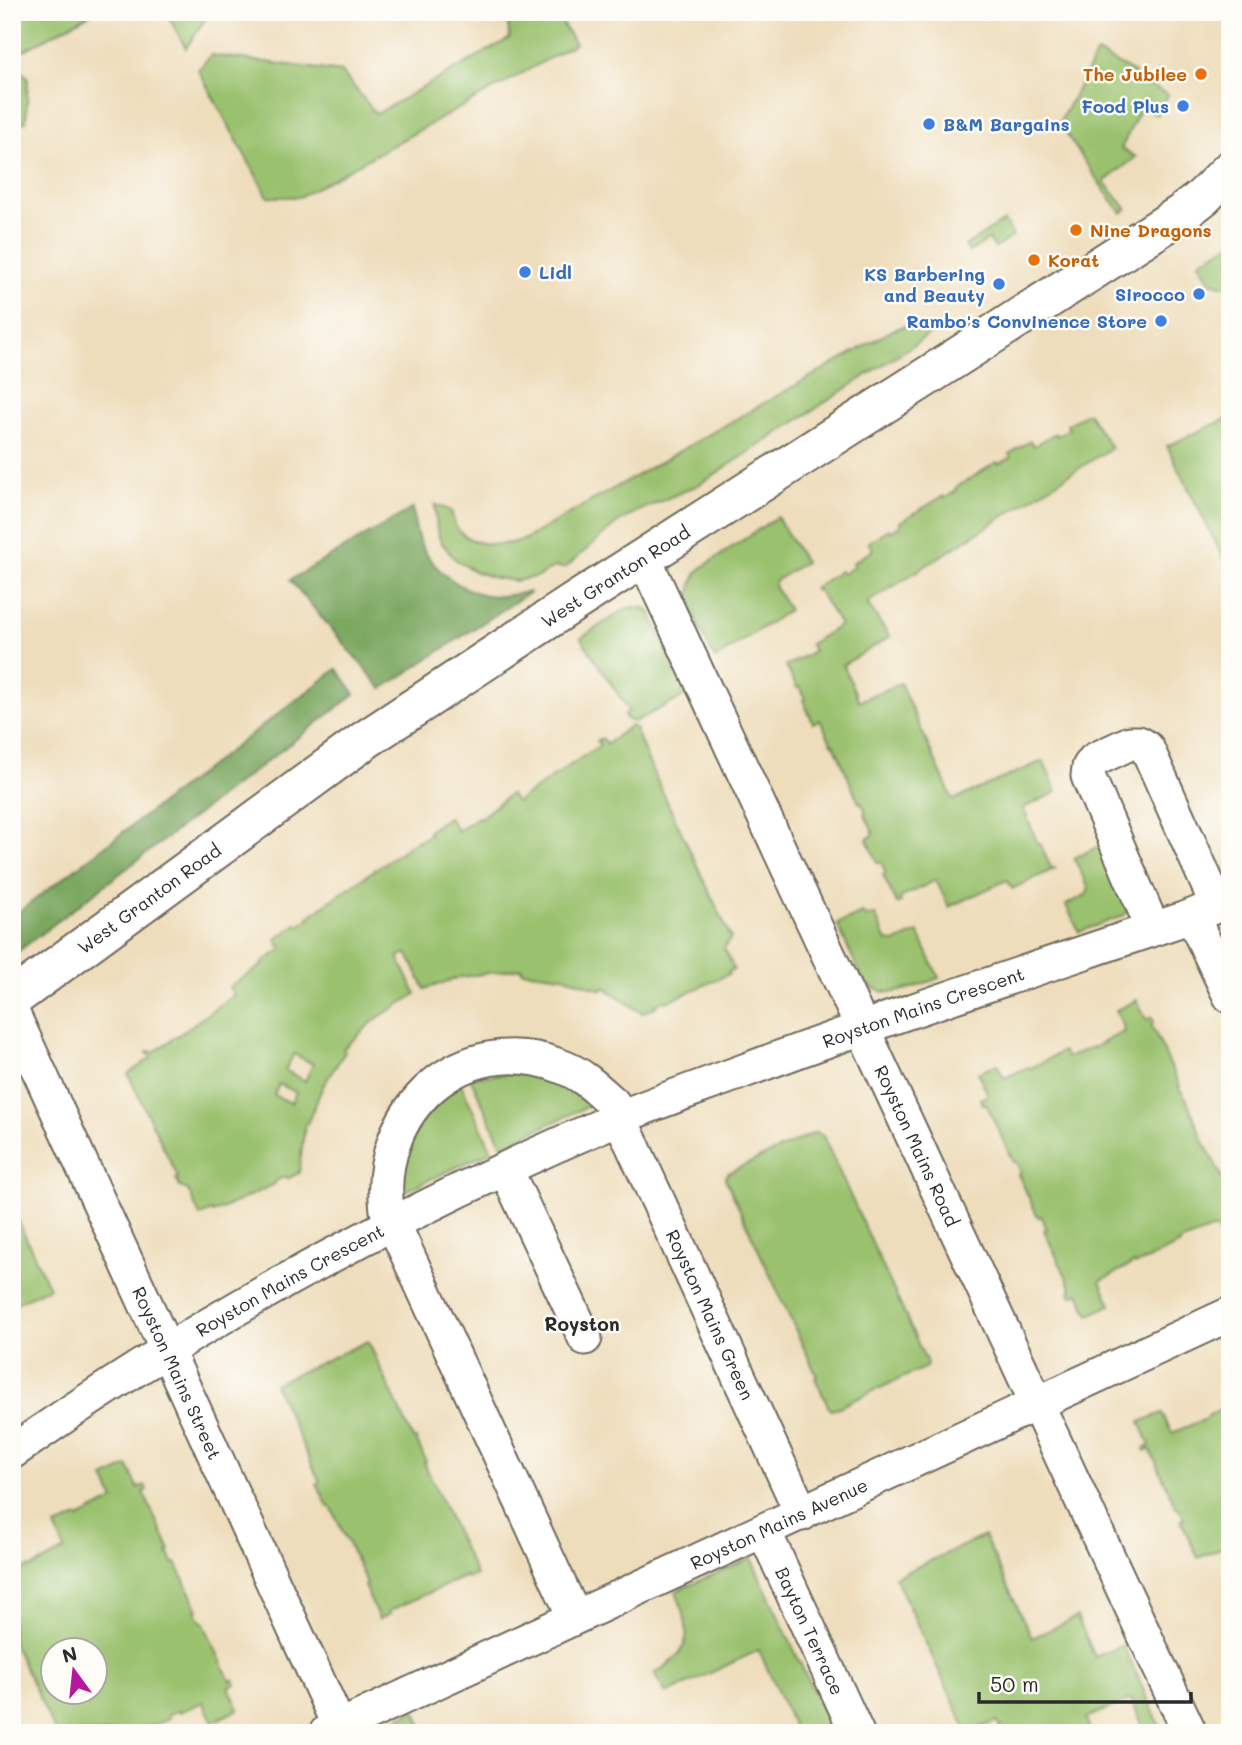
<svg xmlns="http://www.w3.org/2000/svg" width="1242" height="1745" viewBox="0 0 1242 1745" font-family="Mali,sans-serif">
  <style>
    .green { fill: #9ac16d; stroke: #62764c; stroke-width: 2; fill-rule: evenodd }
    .forest { fill: #7ba760; stroke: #536946; stroke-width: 2 }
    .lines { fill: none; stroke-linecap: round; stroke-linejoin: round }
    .minor-casing { stroke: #6f695d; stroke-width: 37 }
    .tertiary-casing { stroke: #6f695d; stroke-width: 42 }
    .minor { stroke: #fff; stroke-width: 33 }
    .tertiary { stroke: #fff; stroke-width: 38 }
    .food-dot { fill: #e8710a; stroke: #fdfcf7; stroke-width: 2.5 }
    .shop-dot { fill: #3f7fe0; stroke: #fdfcf7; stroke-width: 2.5 }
    .labels { text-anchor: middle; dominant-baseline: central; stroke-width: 5; stroke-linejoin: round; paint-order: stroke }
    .food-label { font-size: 18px; font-weight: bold; fill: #c56008; stroke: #fdfcf7; text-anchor: start }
    .shop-label { font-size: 18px; font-weight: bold; fill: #366cbe; stroke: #fdfcf7; text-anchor: end }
    .street-label { font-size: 18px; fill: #2b2b2b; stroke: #fdfcf7 }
    .neighbourhood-label { font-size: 19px; font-weight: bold; fill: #2b2b2b; stroke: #fdfcf7 }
  </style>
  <rect width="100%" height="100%" fill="#fdfcf7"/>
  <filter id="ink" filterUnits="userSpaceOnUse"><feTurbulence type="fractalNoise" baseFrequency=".0143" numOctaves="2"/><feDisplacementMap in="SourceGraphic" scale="14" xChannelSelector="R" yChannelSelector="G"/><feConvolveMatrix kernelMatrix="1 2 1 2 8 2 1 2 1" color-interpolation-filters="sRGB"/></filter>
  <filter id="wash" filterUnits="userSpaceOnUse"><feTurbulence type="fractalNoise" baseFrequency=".00686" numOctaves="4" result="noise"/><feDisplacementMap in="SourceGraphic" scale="28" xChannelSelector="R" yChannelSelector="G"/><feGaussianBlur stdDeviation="1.57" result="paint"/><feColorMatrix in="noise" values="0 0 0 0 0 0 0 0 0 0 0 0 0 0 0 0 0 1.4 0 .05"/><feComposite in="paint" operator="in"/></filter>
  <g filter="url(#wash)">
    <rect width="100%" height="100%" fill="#edb"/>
    <!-- green -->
    <path class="green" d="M12 12H94L12 57Z
      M166 12H210L186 48Z
      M506 12H555L575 44 299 197H268L198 70 211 55 342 72 376 114 510 38Z
      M1097 53 1135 73 1134 76 1168 95 1157 115 1141 107 1121 149 1136 157 1104 182 1127 209 1122 213 1104 190 1059 123Z
      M12 64 28 77 26 122 12 124Z
      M1004 221 1013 236 995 248 989 239 969 252 965 246Z
      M1230 244V287L1210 282 1199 262Z
      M911 324 921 326 930 334 700 484 636 512 616 524 565 568 554 567 539 576 516 581 495 578 474 571 455 559 441 542 437 531 435 504 451 511C453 517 454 526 459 531 475 548 503 546 523 540L893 330Z
      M1088 412 1111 448 867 603 890 637 843 665 859 701 900 683 953 800 1043 761 1057 792 1023 808 1038 844H1040L1051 868H1056L1012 889 1007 880 949 907 936 880 900 898 901 902 897 904 883 875 886 873 881 862 878 863 867 839 874 834 864 813 866 812 861 802 859 803 834 744H832L820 720 813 723 803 700 805 698 800 687 797 688 786 666 814 651 810 644 840 625 818 590 816 591 814 588 840 571 843 574 854 566 852 563 873 550 868 542 889 529 891 532 901 525 900 522 943 496 945 498 956 491 955 488 997 462 999 464 1011 457 1009 454 1030 441 1034 446 1055 433 1057 436 1069 429 1067 425Z
      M1230 417V571L1167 446Z
      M777 517 805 562 775 581 774 586 789 610 715 659C702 631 677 597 700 569Z
      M634 607H642L650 612 689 694 634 722 627 720 624 715 629 711 581 638 625 609Z
      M630 726 635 728 648 761 731 938 724 948 734 969 728 972 729 974 667 1002 666 1000 655 1005 656 1007 642 1013 604 987 602 990 563 976 522 971V968L461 977 425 989 407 953 398 957 416 994 376 1019 343 1049 345 1052 323 1086 307 1124H305L299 1173 287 1179 285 1176 274 1182 275 1184 213 1213 212 1211 200 1216 188 1190 180 1187 176 1179 178 1177 128 1074 151 1058 147 1052 150 1051 153 1053 234 995 229 987 263 965 262 963 282 949 276 939 297 924 299 926 310 918 309 916 417 840 419 841 430 834 428 831 448 817 458 831 478 817 480 818 510 794 516 802 600 745 597 741 602 738 607 744ZM294 1054 313 1064 305 1081 285 1070ZM279 1084 296 1092 291 1103 274 1095Z
      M1106 843 1128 911 1123 916 1079 932 1066 905 1086 895 1089 889 1074 858Z
      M862 913 867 917 875 915 887 941 896 942 918 932 939 978C913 987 885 1004 863 980L837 924Z
      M1137 1000 1146 1020 1152 1017 1154 1022 1151 1024 1180 1086 1178 1087 1186 1098 1204 1142 1230 1193V1250L1227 1251 1216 1228 1180 1242V1244L1136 1265 1134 1263 1100 1281 1111 1305 1089 1315 1079 1293 1072 1296 1070 1291 1072 1289 1044 1230 1047 1229 1041 1216 1038 1217 1018 1174 1021 1172 1016 1162H1013L986 1103 983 1104 980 1099 988 1095 978 1073 997 1064 1004 1078 1028 1067 1029 1069 1063 1051 1067 1058 1091 1047 1093 1048 1125 1031 1116 1010Z
      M542 1071 597 1102 502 1146 470 1077Z
      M460 1082 492 1151 396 1195 409 1132Z
      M816 1132 823 1136 927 1363 926 1367 832 1410 829 1408 815 1378 817 1376 725 1178 728 1173Z
      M12 1207 49 1288 12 1305Z
      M368 1341 413 1439H416L426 1462 424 1463 476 1575 468 1578 466 1576 389 1611 390 1614 379 1619 364 1586 367 1584 331 1507H328L317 1484 320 1482 274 1384Z
      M1230 1406V1544L1198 1558 1181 1520 1184 1518 1178 1507H1176L1150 1449 1145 1451 1144 1448 1150 1445 1140 1422 1162 1413 1172 1433 1208 1418 1207 1416Z
      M128 1466 138 1488 145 1485 147 1490 143 1492 170 1550 168 1552 173 1563H176L198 1610 196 1612 201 1622H203L230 1681 234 1679 236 1684 229 1687 239 1709 213 1722 203 1702 180 1712 179 1710 168 1715 169 1718 135 1733H56L12 1641V1575L29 1567 31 1568 65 1550 55 1527 78 1517 79 1518 114 1500 104 1478ZM94 1650V1692H52V1650Z
      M984 1536 1032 1638 1077 1617 1095 1657 1123 1645 1163 1733H1146L1131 1699 1086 1718 1091 1733H1003L997 1721 968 1733 895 1577Z
      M751 1558 833 1733H796L759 1650 666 1694 655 1673C696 1650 690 1630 676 1591Z
      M415 1710 425 1733H380L389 1722Z"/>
    <!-- forest -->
    <path class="forest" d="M413 508C414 515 414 523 416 530 424 565 462 595 497 596 508 596 520 593 530 592L382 689 290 580Z
      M337 669 355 694 12 956V917Z"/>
  </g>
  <g filter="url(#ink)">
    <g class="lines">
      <!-- minor casing -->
      <g class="minor-casing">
        <g id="minor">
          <path id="s1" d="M644 558 1190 1733"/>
          <path d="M1192 916 1230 996"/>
          <path d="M1153 929 1088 776 1089 767 1094 760 1130 743H1139L1147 748 1217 905"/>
          <path id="s2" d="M12 1012 342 1733"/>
          <path d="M506 1170 585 1338"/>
          <path id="s3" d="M12 1452C200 1320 407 1208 619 1118 659 1101 701 1087 741 1072 890 1016 1042 967 1192 916L1230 900"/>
          <path id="s4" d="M764 1531 857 1733"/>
          <path id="s5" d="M574 1616 387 1210C374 1110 462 1029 560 1066 581 1073 596 1088 613 1103L802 1514"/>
          <path id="s6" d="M326 1733C627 1592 930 1456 1230 1314"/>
        </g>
      </g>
      <!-- tertiary casing -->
      <g class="tertiary-casing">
        <g id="tertiary">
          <path id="s7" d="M12 999 365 740 573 603 1181 214 1203 197 1230 170"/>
        </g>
      </g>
      <!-- minor -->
      <use href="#minor" class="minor"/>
      <!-- tertiary -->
      <use href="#tertiary" class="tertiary"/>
    </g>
  </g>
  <!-- markers -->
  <g class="food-dot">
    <circle cx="1201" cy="74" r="7"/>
    <circle cx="1076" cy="230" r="7"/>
    <circle cx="1034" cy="260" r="7"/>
  </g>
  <g class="shop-dot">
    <circle cx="1183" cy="106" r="7"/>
    <circle cx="929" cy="124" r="7"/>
    <circle cx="525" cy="272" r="7"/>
    <circle cx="999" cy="284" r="7"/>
    <circle cx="1199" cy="294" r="7"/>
    <circle cx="1161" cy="321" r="7"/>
  </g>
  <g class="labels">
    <!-- food labels -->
    <g class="food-label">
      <text x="1187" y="74" text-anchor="end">The Jubilee</text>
      <text x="1090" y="230">Nine Dragons</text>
      <text x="1048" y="260">Korat</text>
    </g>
    <!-- shop labels -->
    <g class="shop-label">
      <text x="1169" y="106">Food Plus</text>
      <text x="943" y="124" text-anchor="start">B&amp;M Bargains</text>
      <text x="539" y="272" text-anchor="start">Lidl</text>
      <text x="985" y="274">KS Barbering<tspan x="985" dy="21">and Beauty</tspan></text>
      <text x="1185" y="294">Sirocco</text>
      <text x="1147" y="321">Rambo's Convinence Store</text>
    </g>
    <!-- street labels -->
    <g class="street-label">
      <text stroke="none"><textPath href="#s7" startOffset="737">West Granton Road</textPath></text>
      <text stroke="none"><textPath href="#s7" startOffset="170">West Granton Road</textPath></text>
      <text stroke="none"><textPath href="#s3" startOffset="1018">Royston Mains Crescent</textPath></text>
      <text stroke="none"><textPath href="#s1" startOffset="648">Royston Mains Road</textPath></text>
      <text stroke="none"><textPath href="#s3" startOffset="327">Royston Mains Crescent</textPath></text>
      <text stroke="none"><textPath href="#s5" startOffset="1018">Royston Mains Green</textPath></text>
      <text stroke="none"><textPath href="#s2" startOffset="397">Royston Mains Street</textPath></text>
      <text stroke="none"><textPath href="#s6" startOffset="499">Royston Mains Avenue</textPath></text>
      <text stroke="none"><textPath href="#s4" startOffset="110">Bayton Terrace</textPath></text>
    </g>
    <!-- neighbourhood labels -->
    <g class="neighbourhood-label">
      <text x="582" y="1323">Royston</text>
    </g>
  </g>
  <!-- margin -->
  <rect width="1242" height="1745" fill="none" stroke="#fdfcf7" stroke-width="42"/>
  <!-- north arrow -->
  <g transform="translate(74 1671) rotate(345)"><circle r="33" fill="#fdfcf7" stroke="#a9a8a5" stroke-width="2"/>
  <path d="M0-5L12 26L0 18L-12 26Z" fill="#b5179e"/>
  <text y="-10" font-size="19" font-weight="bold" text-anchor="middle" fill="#2b2b2b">N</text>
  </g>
  <!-- scale -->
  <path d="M979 1692v10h212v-10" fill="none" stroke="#2b2b2b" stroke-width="3.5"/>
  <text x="990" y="1692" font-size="21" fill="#2b2b2b" stroke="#fdfcf7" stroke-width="5" paint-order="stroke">50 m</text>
</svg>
